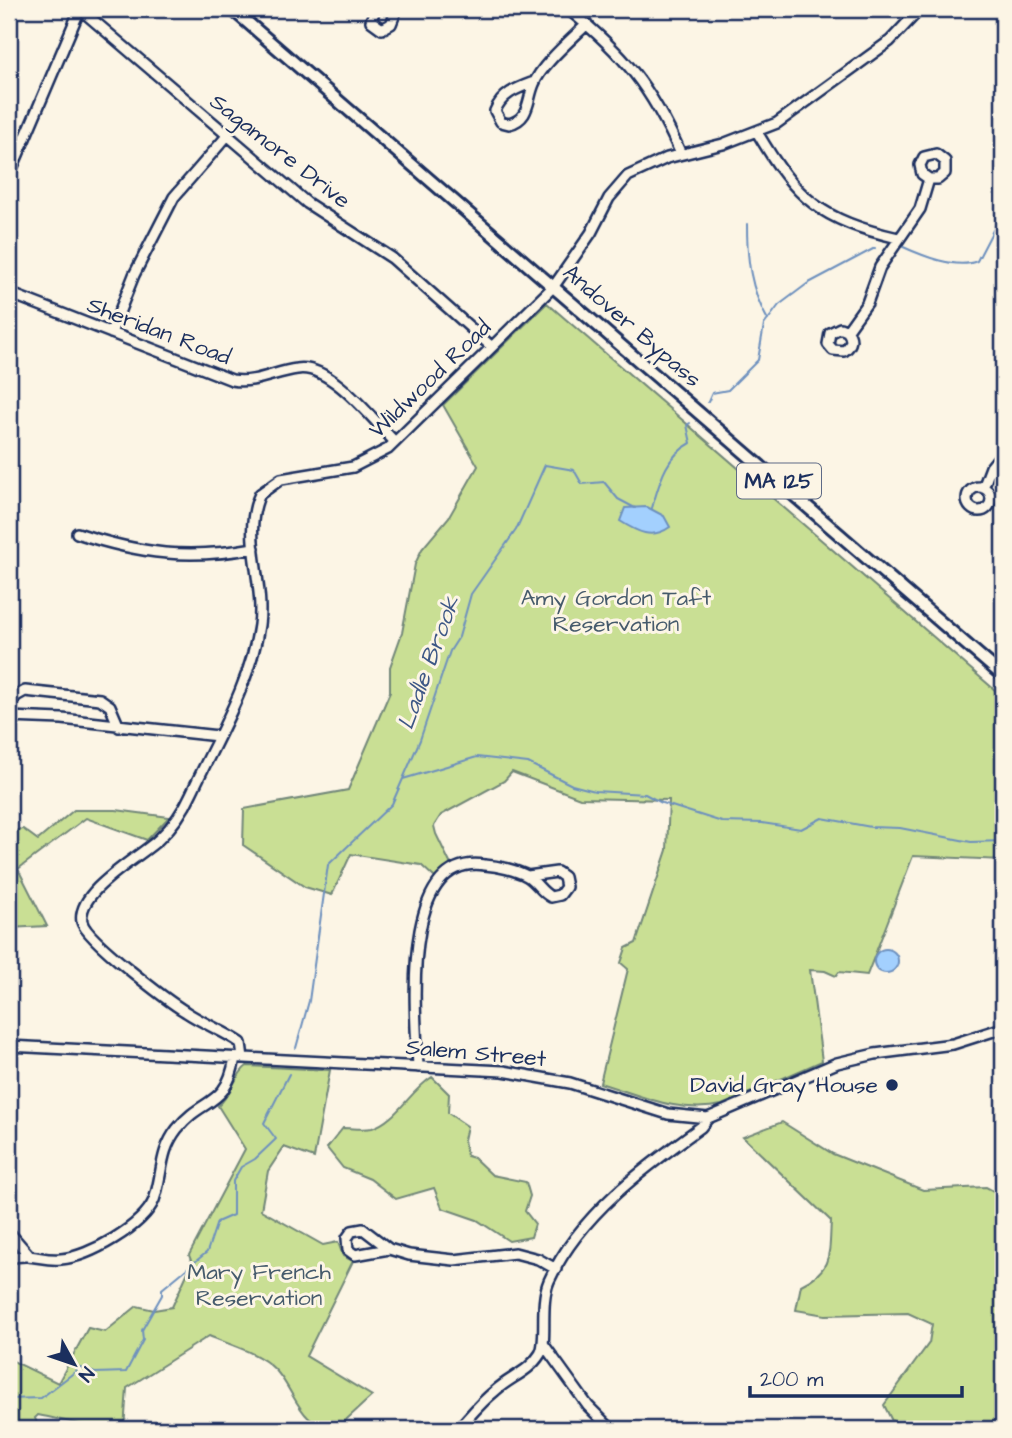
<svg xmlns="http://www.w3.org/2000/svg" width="1012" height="1438" viewBox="0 0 1012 1438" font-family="'Architects Daughter',sans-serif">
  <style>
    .green { fill: #c9df94; stroke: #728779; stroke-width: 2 }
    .water { fill: #a3d0fe; stroke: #6d90be; stroke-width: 2 }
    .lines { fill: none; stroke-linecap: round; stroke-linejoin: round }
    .stream { stroke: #6d90be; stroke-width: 2 }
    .minor-casing { stroke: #1b2f5e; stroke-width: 14 }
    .major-casing { stroke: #1b2f5e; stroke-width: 16 }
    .minor { stroke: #fcf5e5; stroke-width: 9 }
    .major { stroke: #fcf5e5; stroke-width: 10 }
    .poi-dot { fill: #1b2f5e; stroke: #fcf5e5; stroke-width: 2.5 }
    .labels { text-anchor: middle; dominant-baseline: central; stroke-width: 6; stroke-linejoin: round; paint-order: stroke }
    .shield { fill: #fcf5e5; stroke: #5e6a86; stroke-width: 2 }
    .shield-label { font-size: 21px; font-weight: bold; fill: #1b2f5e }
    .street-label { font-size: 23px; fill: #1b2f5e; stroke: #fcf5e5 }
    .park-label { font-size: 23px; fill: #465b6c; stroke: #fcf5e5 }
    .poi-label { font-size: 23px; fill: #1b2f5e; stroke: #fcf5e5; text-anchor: end }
    .water-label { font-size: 24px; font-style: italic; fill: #3d5786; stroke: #fcf5e5 }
  </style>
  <rect width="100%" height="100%" fill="#fcf5e5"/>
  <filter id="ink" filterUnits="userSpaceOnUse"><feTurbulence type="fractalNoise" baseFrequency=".0143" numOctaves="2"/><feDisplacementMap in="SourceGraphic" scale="14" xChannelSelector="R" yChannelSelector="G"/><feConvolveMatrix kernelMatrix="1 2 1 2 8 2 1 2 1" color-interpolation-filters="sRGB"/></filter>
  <g filter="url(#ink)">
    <!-- green -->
    <path class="green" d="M547 303 1003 697V860L913 856 867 975 839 972 836 976 825 971 810 970 822 1061 722 1105C678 1114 642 1096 600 1083L628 969 621 963 626 948 636 943 667 850 669 800 580 798 512 772 504 781 441 815 434 826 436 834 451 865 435 878 421 865 351 854 332 895 305 887 243 845 244 809 348 790 390 692V667L402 633 415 564 422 549 449 517 478 466 443 405Z
      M74 810H116L169 817 147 840 86 818 18 869 47 926 9 928V832L23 829 38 840Z
      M247 1066 330 1070 314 1158 284 1147 268 1171 261 1210 323 1245 338 1242 343 1256 353 1261 306 1356 372 1396 336 1429C297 1429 295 1384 269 1364 253 1351 228 1344 209 1336L127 1388 124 1429C93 1429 69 1421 38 1415L35 1418 39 1429H9V1359L58 1383 88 1328 105 1332 137 1306 154 1310 172 1307 192 1263 189 1255 245 1149 218 1106C231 1095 236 1073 247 1066Z
      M432 1077 449 1094 448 1113 467 1126 464 1140 467 1156 474 1158 492 1175 526 1182 530 1196 525 1211 535 1224 531 1237 509 1241 477 1220 442 1208 434 1188 396 1199 370 1179 343 1168 327 1148 343 1128C352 1128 364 1130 372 1128 396 1121 410 1091 432 1077Z
      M782 1122 833 1154 923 1190 986 1187 1003 1196V1429H896L884 1405 929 1343 932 1324 908 1313 825 1315 796 1310 801 1285C833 1270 829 1253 831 1221L743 1137Z"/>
    <!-- water -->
    <path class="water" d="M647 507 664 516 670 527C652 540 637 532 620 521L625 508Z
      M874 961a12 12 0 1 1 24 0a12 12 0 1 1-24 0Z"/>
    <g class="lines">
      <!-- stream -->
      <path class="stream" d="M747 224C747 259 750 289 768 320
        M901 246C921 255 956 270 977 261L1003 211
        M708 402 712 393 728 390 758 360 764 325 779 305 807 284 875 248
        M652 508C660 481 665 457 691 443L687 425 690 423
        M403 779 477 757 528 763 572 785 595 791 645 794 662 803 722 822 762 823 801 829 822 818 871 827 900 828 971 842 1003 841
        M296 1048 309 1001 328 865 392 804 420 740 450 651 459 637 471 594 516 530 545 465 574 470 582 484 604 482 618 499 635 508
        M9 1399 41 1398 80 1368 95 1373 126 1372 143 1340 142 1330 162 1295V1289L207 1252 217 1222 233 1215V1181L241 1167 255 1159 276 1139 264 1123 289 1074"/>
      <!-- minor casing -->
      <g class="minor-casing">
        <path id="minor" d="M80 9 307 203 392 258 492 347
          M375 9 371 21 382 29 391 24 397 9
          M568 9C625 55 651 87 681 154
          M534 82C518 88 502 93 495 111L501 122 509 124C530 119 527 100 534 84 541 65 572 39 587 24
          M757 132C797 200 821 220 898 238
          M9 176 80 9
          M9 293 232 380C255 384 274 372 297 369 330 363 373 420 395 442
          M847 331C853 338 852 345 844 351L833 350 828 344 830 333 840 328 847 331 867 303 880 267 920 209 929 179H938L945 173V161L936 154 924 157 920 165 922 174 929 179
          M111 333 134 275 174 197 227 136
          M967 499a12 12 0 1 1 24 0a12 12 0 1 1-24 0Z
          M983 488 991 467 1003 452
          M77 533C141 554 188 560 254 548
          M9 707 16 696 25 691 100 699 110 706 119 727
          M9 717 62 719 218 736
          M9 1046 503 1071 570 1083 668 1114 708 1118 837 1063 875 1054 953 1044 1003 1028
          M243 1058 241 1043C224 1031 204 1024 186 1012 168 1001 86 939 82 922 76 891 139 858 159 839 173 826 184 810 192 792 216 740 251 683 259 625 265 582 241 534 260 494L281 479 353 467 388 449 554 286 591 233 609 198 628 176 667 158 723 144 777 123 890 41 920 9
          M418 1067C416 1017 398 852 485 865 498 866 516 870 527 876 536 881 541 892 551 897L560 895 566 887 564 877 557 872 528 876
          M9 1232 28 1254
          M389 1249 355 1255 348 1250 347 1238 352 1231 363 1229 389 1249 409 1255 454 1260 515 1253 538 1259 556 1269
          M9 1258C34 1252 40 1261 61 1259 89 1257 143 1226 154 1200 163 1175 159 1152 177 1129 203 1096 226 1109 235 1058
          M544 1345 588 1406 611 1429
          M211 1429 212 1428
          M458 1429C470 1416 481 1402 495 1391 510 1377 529 1372 540 1354 548 1342 539 1304 549 1281 579 1215 644 1168 701 1127L708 1118"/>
      </g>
      <!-- major casing -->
      <g class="major-casing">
        <path id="major" d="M232 9 1003 676"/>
      </g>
      <!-- minor -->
      <use href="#minor" class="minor"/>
      <!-- major -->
      <use href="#major" class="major"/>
    </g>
  </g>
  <!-- markers -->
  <circle class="poi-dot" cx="892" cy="1085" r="7"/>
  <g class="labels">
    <!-- shield labels -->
    <rect class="shield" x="737" y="463.5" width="84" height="35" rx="5"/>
    <g class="shield-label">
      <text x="779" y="481">MA 125</text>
    </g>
    <!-- street labels -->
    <g class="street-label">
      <text transform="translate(280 151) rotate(38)">Sagamore Drive</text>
      <text transform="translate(632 326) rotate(41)">Andover Bypass</text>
      <text transform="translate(159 331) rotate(21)">Sheridan Road</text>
      <text transform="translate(430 379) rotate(-44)">Wildwood Road</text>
      <text transform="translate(476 1053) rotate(5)">Salem Street</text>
    </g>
    <!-- park labels -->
    <g class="park-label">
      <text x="616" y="598">Amy Gordon Taft<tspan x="616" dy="26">Reservation</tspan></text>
      <text x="259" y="1272">Mary French<tspan x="259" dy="26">Reservation</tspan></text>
    </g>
    <!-- poi labels -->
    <g class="poi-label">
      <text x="878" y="1085">David Gray House</text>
    </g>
    <!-- water labels -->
    <g class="water-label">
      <text transform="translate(429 663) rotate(-70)">Ladle Brook</text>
    </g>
  </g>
  <!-- margin -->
  <rect width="1012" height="1438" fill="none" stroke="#fcf5e5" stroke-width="35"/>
  <rect x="18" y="18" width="977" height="1403" fill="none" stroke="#1b2f5e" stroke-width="2.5" filter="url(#ink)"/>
  <!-- north arrow -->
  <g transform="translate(74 1364) rotate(130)" stroke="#fcf5e5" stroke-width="5" paint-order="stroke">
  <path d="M0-5L12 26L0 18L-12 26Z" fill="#1b2f5e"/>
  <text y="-10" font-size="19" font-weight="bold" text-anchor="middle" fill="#1b2f5e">N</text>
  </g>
  <!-- scale -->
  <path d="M750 1386v10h212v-10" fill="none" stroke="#1b2f5e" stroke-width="3.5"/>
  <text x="760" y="1386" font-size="21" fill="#1b2f5e" stroke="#fcf5e5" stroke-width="5" paint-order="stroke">200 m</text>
</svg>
